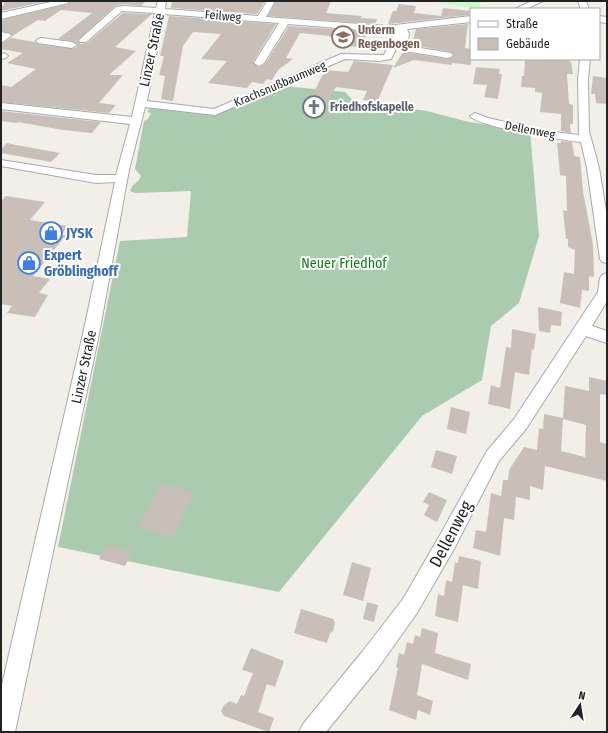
<svg xmlns="http://www.w3.org/2000/svg" width="608" height="733" viewBox="0 0 608 733" font-family="'Fira Sans Condensed',sans-serif">
  <style>
    .cemetery { fill: #aacbaf }
    .park { fill: #c8facc }
    .building { fill: #c7bfb8; fill-rule: evenodd }
    .lines { fill: none; stroke-linecap: round; stroke-linejoin: round }
    .street-casing { stroke: #a9a9a9; stroke-width: 2 }
    .street { fill: #fff; fill-rule: evenodd }
    .labels { text-anchor: middle; dominant-baseline: central; stroke-width: 4; stroke-linejoin: round; paint-order: stroke }
    .far-street-label { font-size: 12px; fill: #222; stroke: #fff }
    .far-education-label { font-size: 12px; font-weight: bold; fill: #785e54; stroke: #fff; text-anchor: start }
    .far-worship-label { font-size: 12px; font-weight: bold; fill: #5b616d; stroke: #fff; text-anchor: start }
    .street-label { font-size: 14px; fill: #222; stroke: #fff }
    .shop-label { font-size: 14px; font-weight: bold; fill: #366cbe; stroke: #fff; text-anchor: start }
    .park-label { font-size: 14px; fill: #0c8416; stroke: #fff }
    .near-street-label { font-size: 17px; fill: #222; stroke: #fff }
  </style>
  <rect width="100%" height="100%" fill="#f2efe9"/>
  <!-- cemetery -->
  <path class="cemetery" d="M284 86 345 92 355 102 427 111 469 122 530 131 539 236 519 303 491 326 482 380 422 416 279 592 58 547 120 241 187 237 191 191 135 193 130 191C132 183 139 183 141 176L135 169 144 121 148 119 151 113 147 112 150 107 215 115Z"/>
  <!-- park -->
  <path class="park" d="M439 1H484L480 3 481 9 439 3Z"/>
  <!-- building -->
  <path class="building" d="M4 1H48L1 11V6L4 5Z
    M70 1H146L141 6 124 4 115 6 78 40 80 44 87 43 123 13 152 14 115 47 136 51 109 75H123L99 103 116 105 109 113 1 102V85L11 87 36 69 7 63 23 53 1 49V44L11 38 35 42 38 44 73 49 78 46V44L72 41 58 39 92 13 61 10 45 21 38 20 12 36 10 33 1 31V20L68 4Z
    M172 1H265L257 14 171 8Z
    M276 1H331L326 13 362 16 361 18 377 19 375 24 268 16Z
    M399 4 416 6 414 13 441 16 443 8 470 11 469 15 388 24 393 11H396Z
    M169 16 276 24 253 62 258 67 265 64 289 26 373 32 372 36 366 35 365 40 361 39 359 47 336 45 337 43H334L336 37H329L330 36 300 33 286 58 293 59 278 70 272 80 267 79 263 84 252 82 247 88 208 83 227 61 201 59 221 34 193 32 183 46 173 101 161 99 165 76 159 75 164 56H160Z
    M468 24 465 48 471 49V65L452 63V65L414 60 393 68 403 52 448 59 454 56 451 52 412 45 416 29Z
    M525 59H569V61L571 62 573 74H567L569 104 573 105V124H570L571 133 561 131V114L540 112 542 93 535 92V88L521 87 522 76H524Z
    M354 61 393 65 377 102 363 100 367 91 336 87 322 111 314 113 304 112 325 70 348 72Z
    M476 67 500 69 499 74H502L498 99 484 97 487 85 473 84Z
    M593 76 607 78V104L596 103 595 94H591Z
    M1 111 101 122 92 133 63 130 18 122 17 123 1 121Z
    M561 141 572 142 574 156 580 157 583 191 593 245 594 277 589 276V291L582 290 580 308 560 303 564 272 574 274 575 250 568 247V239H566L563 210 567 211 566 176 560 175 557 143H561Z
    M7 143 16 145 60 153 51 162 1 153V149Z
    M6 196 45 202 30 220 68 226 61 235H66L33 276 50 279 39 293 48 295 35 317 7 313 12 306 1 304V201Z
    M538 307 562 312 561 326 551 325 550 333 539 331Z
    M512 329 536 334 534 350 532 349 529 375 515 372 510 409 488 404 491 385 500 388 506 347 511 348Z
    M589 377 607 381V395L600 394V442L607 444V481L545 466 543 490 530 486V500L516 497 514 520 504 518 500 556 473 548 476 530 486 532 491 493 501 496 503 480H508L509 470 524 447 537 450 539 428 543 429 544 414 563 418 565 386 589 391ZM563 419 586 425 585 457 561 451Z
    M451 407 470 412 466 434 447 429Z
    M436 450 457 456 452 474 431 467Z
    M161 483 194 492 173 537 138 527Z
    M429 492 447 500 437 522 424 515 429 505 423 502Z
    M106 545 132 552 125 566 99 559Z
    M459 556 481 561 478 589 463 585 458 622 435 616 438 594 444 596 446 580 452 582 455 562 458 563Z
    M352 562 371 568 363 601 343 595Z
    M367 602 378 605 374 622 363 619Z
    M301 609 333 619 335 623 333 631 330 633 327 643 294 633Z
    M422 628 438 633 435 653 471 664 468 680 422 664 417 695 433 701 430 715 418 710 416 720 389 710 398 668 396 667 399 653 404 655 407 642 413 644 415 635 420 637Z
    M251 648 284 661 275 687 267 684 258 712 274 718 269 732 224 716 221 711 224 705 230 701 237 704 241 695 244 696 253 673 242 670Z"/>
  <g class="lines">
    <!-- street casing -->
    <g class="street-casing">
      <path id="street" d="M55 1H69L68 3 1 19V13Z
        M158 1H166L165 9 258 16 267 1H275L266 17 387 26 471 16V22L407 29 409 34 407 45 408 46 451 53 453 55 451 57 448 58 405 51 402 50 398 45 391 59 379 61 345 59 215 115 145 107 129 170 99 334 15 732H1V689L83 334 115 182 96 183 1 166V160L96 175H116L130 124 1 109V103L132 117 155 13 122 11 86 42H80L79 40 116 7 124 6 156 8ZM164 14 279 23 254 63 259 66 264 63 288 24 387 32 395 31 384 55 341 54 214 109 147 101Z
        M532 1H543L526 9H515Z
        M578 1H586L589 9H581Z
        M599 16 607 17V23L599 22Z
        M1 32 10 34 11 36 1 43Z
        M41 38 72 42 77 45 72 48 38 43 36 41 38 39Z
        M1 53 6 54 8 56 6 58 1 59Z
        M580 59H590L588 79 589 131 599 168 607 217V263L602 262 600 259 587 168 581 142C563 140 478 127 470 116L475 113 488 118 546 131 579 135 578 79Z
        M607 273V301L592 326 607 331V343L586 336 526 429 499 461 454 549 417 613 378 668 326 732H299L303 724 362 652 403 599 440 535 487 451 514 419 598 292 600 278 602 275Z"/>
    </g>
    <!-- street -->
    <use href="#street" class="street"/>
  </g>
  <!-- icons -->
  <defs>
    <g id="school-ring" transform="scale(1.15)"><circle r="9.5" fill="#fff" stroke="#8d6e63" stroke-width="1.5"/><path d="M0-5L7-2L0 1L-7-2ZM-4 1L0 2.5L4 1V4Q0 6-4 4Z" fill="#8d6e63"/></g>
    <g id="church-ring" transform="scale(1.15)"><circle r="9.5" fill="#fff" stroke="#6b7280" stroke-width="1.5"/><path d="M-1.2-6h2.4v3.5h3.3v2.4h-3.3V6h-2.4V-.1h-3.3v-2.4h3.3Z" fill="#6b7280"/></g>
    <g id="shop-ring" transform="scale(1.15)"><circle r="9.5" fill="#fff" stroke="#3f7fe0" stroke-width="1.5"/><path d="M-5-2.5h2.3a2.7 3.5 0 0 1 5.4 0H5L5.5 6h-11ZM-1.5-2.5h3a1.5 2.3 0 0 0-3 0Z" fill="#3f7fe0"/></g>
  </defs>
  <g fill-rule="evenodd">
    <use href="#school-ring" x="343" y="37"/>
    <use href="#church-ring" x="314" y="107"/>
    <use href="#shop-ring" x="51" y="233"/>
    <use href="#shop-ring" x="29" y="263"/>
  </g>
  <g class="labels">
    <!-- far-street labels -->
    <g class="far-street-label">
      <text transform="translate(223 16) rotate(5)">Feilweg</text>
      <text transform="translate(280 84) rotate(-23)">Krachsnußbaumweg</text>
      <text transform="translate(530 130) rotate(11)">Dellenweg</text>
    </g>
    <!-- far-education labels -->
    <g class="far-education-label">
      <text x="358" y="30">Unterm<tspan x="358" dy="14">Regenbogen</tspan></text>
    </g>
    <!-- far-worship labels -->
    <g class="far-worship-label">
      <text x="330" y="107">Friedhofskapelle</text>
    </g>
    <!-- street labels -->
    <g class="street-label">
      <text transform="translate(152 50) rotate(-78)">Linzer Straße</text>
      <text transform="translate(84 367) rotate(-78)">Linzer Straße</text>
    </g>
    <!-- shop labels -->
    <g class="shop-label">
      <text x="66" y="233">JYSK</text>
      <text x="44" y="255">Expert<tspan x="44" dy="16">Gröblinghoff</tspan></text>
    </g>
    <!-- park labels -->
    <g class="park-label">
      <text x="344" y="263">Neuer Friedhof</text>
    </g>
    <!-- near-street labels -->
    <g class="near-street-label">
      <text transform="translate(451 534) rotate(-62)">Dellenweg</text>
    </g>
  </g>
  <!-- border -->
  <rect width="608" height="733" fill="none" stroke="#222222" stroke-width="4"/>
  <!-- legend -->
  <rect x="470" y="8" width="130" height="52" fill="#ffffff" stroke="#a7a7a7"/>
  <rect x="478" y="21" width="20" height="6" fill="#ffffff" stroke="#a7a7a7"/>
  <text x="506" y="28" font-size="12" fill="#222222">Straße</text>
  <rect x="478" y="38" width="20" height="12" fill="#c7bfb8" stroke="#a7a7a7"/>
  <text x="506" y="48" font-size="12" fill="#222222">Gebäude</text>
  <!-- north arrow -->
  <g transform="translate(580 705) rotate(12)" stroke="#ffffff" stroke-width="3" paint-order="stroke">
  <path d="M0-3L7 15L0 10L-7 15Z" fill="#222222"/>
  <text y="-6" font-size="11" font-weight="bold" text-anchor="middle" fill="#222222">N</text>
  </g>
</svg>
